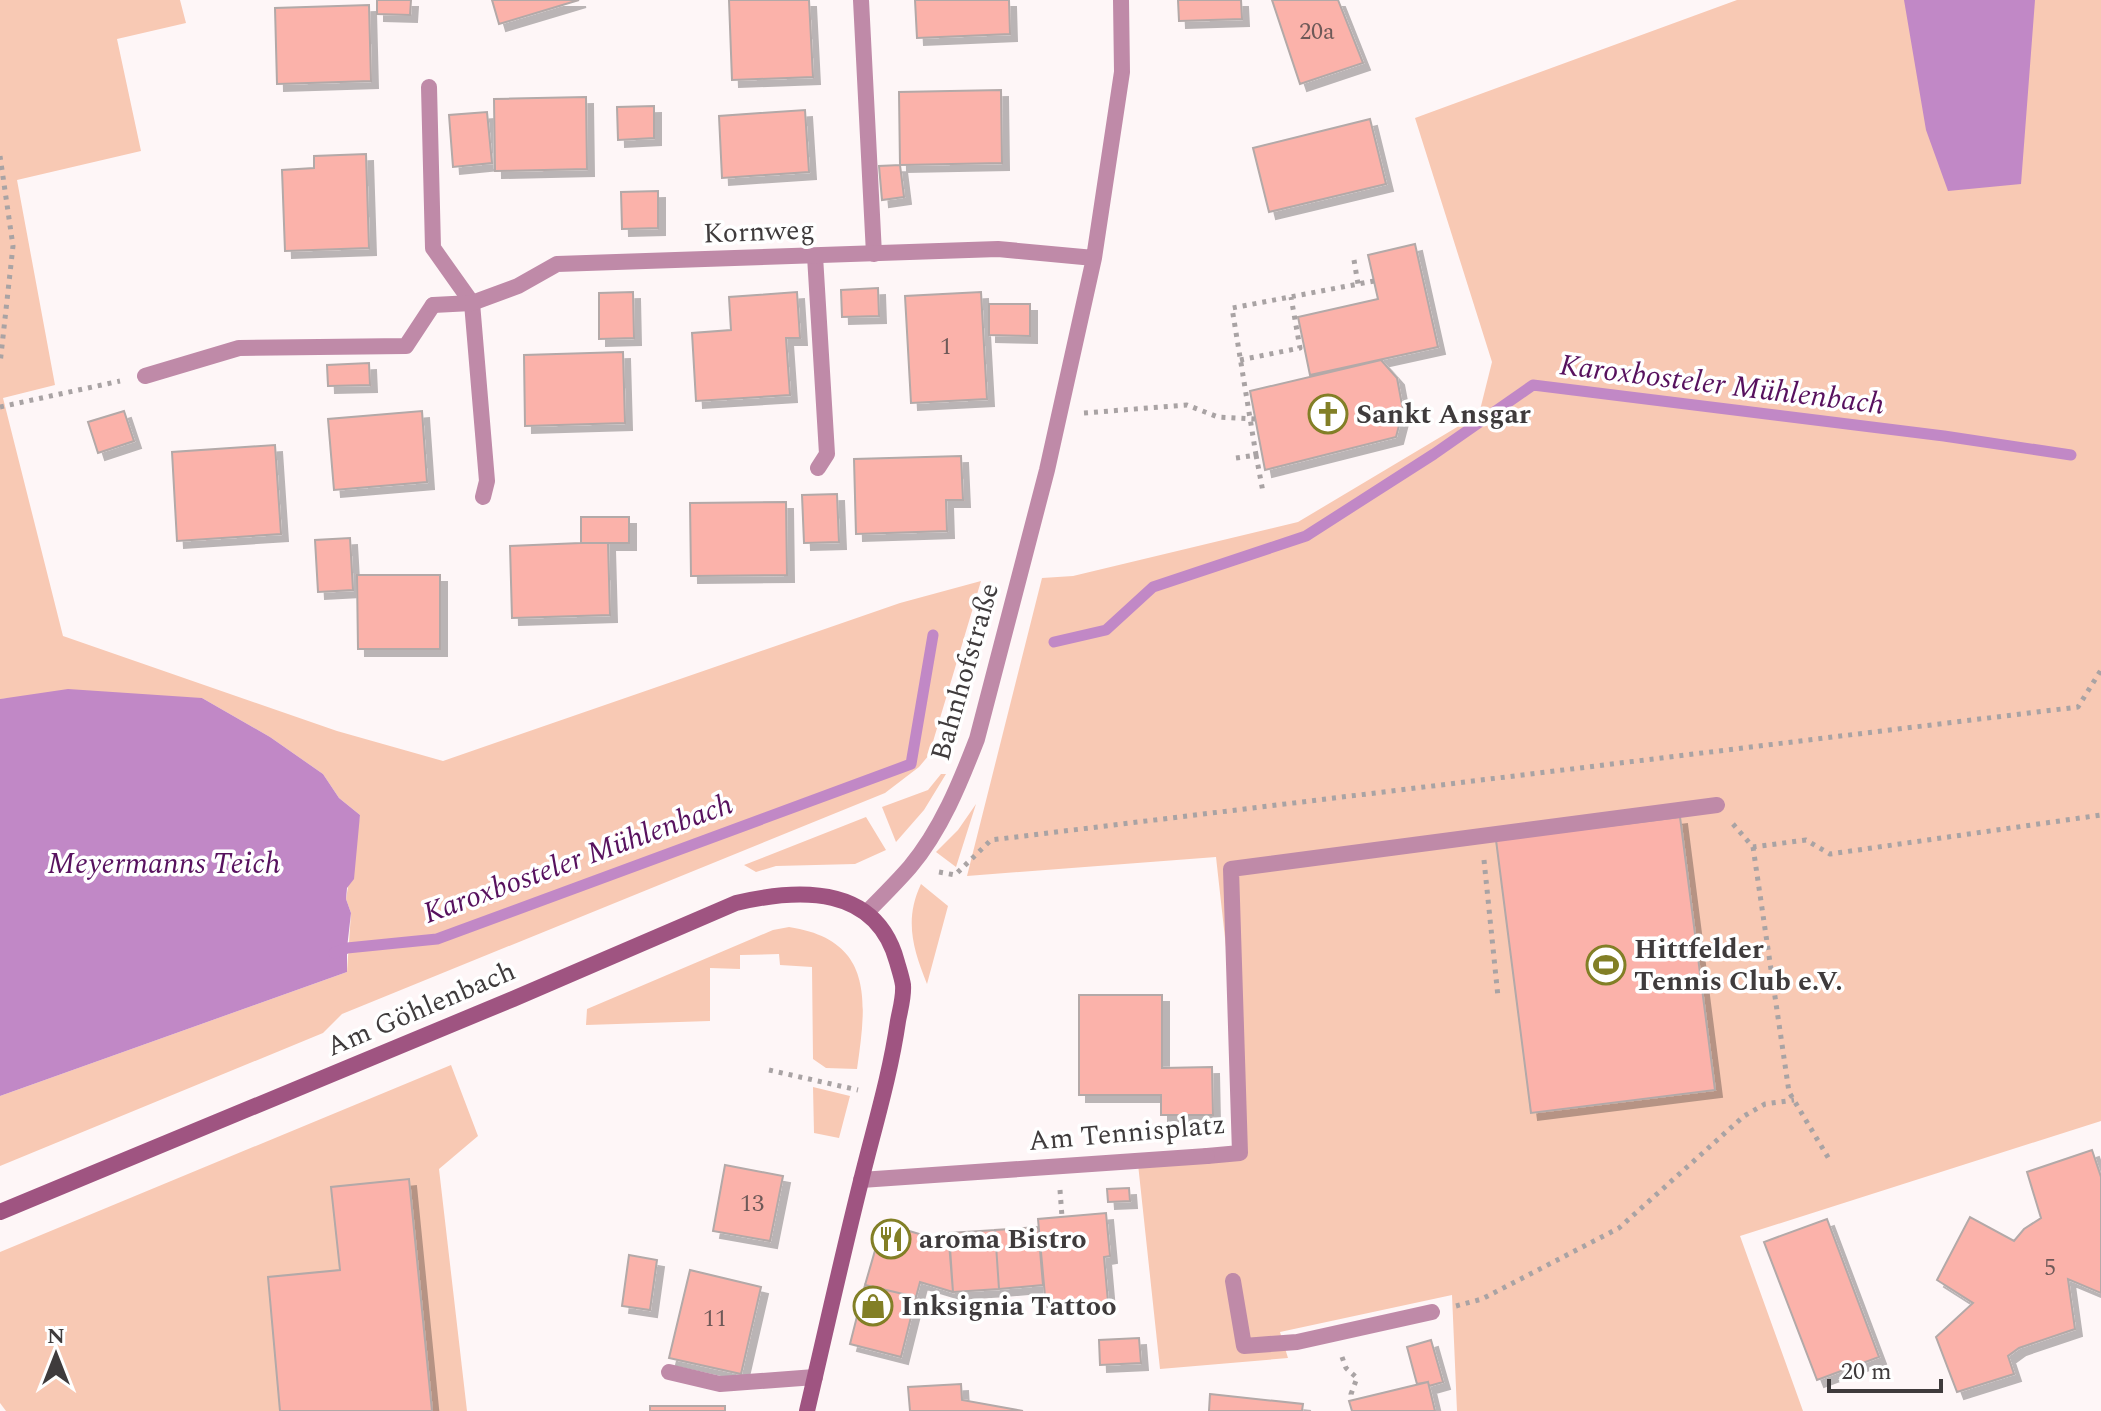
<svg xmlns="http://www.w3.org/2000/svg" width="2101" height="1411" viewBox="0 0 2101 1411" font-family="Spectral,serif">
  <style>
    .green { fill: #f8c9b4 }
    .water { fill: #c188c6 }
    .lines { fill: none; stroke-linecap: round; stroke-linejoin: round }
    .stream { stroke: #c188c6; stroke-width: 11 }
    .building { fill: #fbb2aa; stroke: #b3a9a8; stroke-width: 2; filter: url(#shadow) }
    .path { stroke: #a9a3a4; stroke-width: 5; stroke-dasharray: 4 6; stroke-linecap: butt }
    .lane { stroke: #bf8aa8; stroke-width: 16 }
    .street { stroke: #bf8aa8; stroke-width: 16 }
    .secondary { stroke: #9f5481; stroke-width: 16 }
    .labels { text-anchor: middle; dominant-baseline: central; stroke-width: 7; stroke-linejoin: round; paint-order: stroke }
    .number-label { font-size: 24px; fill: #6e5958 }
    .street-label { font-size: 28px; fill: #3f3b3c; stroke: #fff }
    .poi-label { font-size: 28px; font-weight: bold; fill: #3f3b3c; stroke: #fff; text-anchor: start }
    .water-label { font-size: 30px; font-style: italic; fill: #57115e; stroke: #fff }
  </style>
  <defs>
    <filter id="shadow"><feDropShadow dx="7" dy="7" stdDeviation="0" flood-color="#0004"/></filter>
  </defs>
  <rect width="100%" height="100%" fill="#fef6f7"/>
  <!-- green -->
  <path class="green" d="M0 0H180L186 23 117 39 141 151 17 180 55 385 3 398 63 636 337 731 443 761 900 603 981 581 929 755 919 767 885 793 342 1014 323 1033 0 1166V1096L347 972 351 913 346 899 360 815 339 798 323 774 270 737 202 698 27 697 0 699Z
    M1737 0H2101V1121L1740 1236 1803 1411H1457L1452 1295 1280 1332 1288 1358 1160 1369 1138 1164 1237 1155 1229 974 1216 857 967 876 1042 578 1073 576 1298 522 1479 414 1492 362 1415 118Z
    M941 774H946L924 810 896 842 882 807 928 790Z
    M976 804 956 867 936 852 958 830Z
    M866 817 886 850 855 864 776 866 756 872 744 865Z
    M921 884 948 906 927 984C913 949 904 920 921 884Z
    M789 927C874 940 867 1000 857 1069L826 1068 813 1059 812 967 780 965 779 954 740 955V969L710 968V1021L586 1025 587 1009 773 930Z
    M451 1065 478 1136 439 1169 467 1411H6L0 1403V1252Z
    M813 1087 850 1096 839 1138 814 1133Z"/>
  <!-- water -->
  <path class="water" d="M1904 0H2035L2021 184 1948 191 1926 130Z
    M68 689 202 698 270 737 323 774 339 798 360 815 354 879 347 888 346 899 351 913 347 948V972L0 1096V699Z"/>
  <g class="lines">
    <!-- stream -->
    <path class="stream" d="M1054 642 1106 630 1153 587 1306 536 1434 454 1533 385 1944 436 2071 455
      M334 953 347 948 437 939 911 764 933 635"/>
  </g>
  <!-- building -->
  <path class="building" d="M377 0H411L410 15 377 14Z
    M492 0H579L499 24Z
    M729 0H809L813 77 732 80Z
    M915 0H1009L1010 34 917 38Z
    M1178 0H1241L1242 19 1179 21Z
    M1272 0H1338L1363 63 1300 84Z
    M369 5 371 81 277 84 275 8Z
    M1001 90 1002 163 900 165 899 92Z
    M586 97 587 169 495 171 494 99Z
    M654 106V138L618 140 617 107Z
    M805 110 809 172 722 178 719 116Z
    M487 112 492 163 453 167 449 115Z
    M1370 119 1386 184 1269 212 1253 148Z
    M366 154 369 248 285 251 282 170 314 168V156Z
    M900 165 904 197 882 200 879 166Z
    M658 191V228L622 229 621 192Z
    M1415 244 1438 347 1310 375 1298 317 1378 299 1368 255Z
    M878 288 879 316 842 317 841 290Z
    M633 292 634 338 599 339V293Z
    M797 292 800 338H786L790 395 696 401 692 333 731 330 729 297Z
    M981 292 987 399 911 403 905 296Z
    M989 304H1030V336L989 335Z
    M623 352 625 423 525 426 524 355Z
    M1381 360 1397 378 1403 410 1396 437 1265 470 1250 391Z
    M369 363 370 385 328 386 327 365Z
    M124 411 134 441 98 453 88 422Z
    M422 411 427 482 334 490 328 419Z
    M275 445 281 534 177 541 172 452Z
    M961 456 963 500H946L947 531 856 534 854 459Z
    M837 494 839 542 804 543 802 495Z
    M786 502 787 575 691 576 690 503Z
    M581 517H629V543H581Z
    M350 538 353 590 318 592 315 540Z
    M581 543H608L610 615 512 618 510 546Z
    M357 575H440V649H358Z
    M1680 817 1715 1090 1531 1113 1496 840Z
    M1079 995H1162V1068L1212 1067 1213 1115H1161V1095H1079Z
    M2092 1150 2101 1177V1293L2068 1279 2075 1329 2019 1348 2008 1356 2014 1374 1957 1392 1936 1337 1973 1303 1937 1280 1970 1217 2014 1241 2024 1229 2041 1218 2027 1172Z
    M725 1165 783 1176 770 1241 713 1231Z
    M409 1179 432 1411H280L268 1277 340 1270 331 1187Z
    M1129 1188 1130 1201 1108 1202 1107 1189Z
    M1106 1213 1110 1256 1104 1257 1108 1302 1046 1307 1038 1219Z
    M1827 1219 1879 1357 1817 1380 1764 1242Z
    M883 1223 949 1243 953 1292 920 1282 916 1297 865 1285Z
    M1038 1227 1043 1285 999 1289 995 1230Z
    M995 1230 999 1289 953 1292 949 1233Z
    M629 1255 657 1260 650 1310 622 1306Z
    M690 1270 761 1287 741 1374 669 1358Z
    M865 1285 916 1297 901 1357 850 1344Z
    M1139 1338 1141 1363 1100 1365 1099 1340Z
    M1431 1340 1443 1382 1429 1386 1428 1382 1417 1384 1407 1347Z
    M1428 1382 1435 1411H1352L1349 1401Z
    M961 1384 962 1400 1023 1411H910L908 1387Z
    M1210 1394 1303 1404 1302 1411H1209Z
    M650 1406H725V1411H650Z"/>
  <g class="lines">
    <!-- path -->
    <path class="path" d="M0 156 13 246 0 364
      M1354 260 1358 284
      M1240 360 1300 348 1291 297
      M0 407 120 381
      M1084 413 1187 405 1218 417 1255 419
      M1256 455 1263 492
      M1236 458 1256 455 1232 308 1374 281
      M1733 824 1753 847 1806 840 1830 854 2101 815
      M1753 847 1789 1092 1829 1159
      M1484 860 1498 997
      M939 872 955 875 991 840 2078 707 2101 670
      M769 1070 858 1090
      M1060 1190 1062 1217
      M1456 1306 1482 1299 1619 1228 1744 1116 1765 1104 1794 1100
      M1342 1357 1346 1368 1357 1378 1351 1394 1352 1400"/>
    <!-- lane -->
    <path class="lane" d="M861 0 874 254
      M429 87 433 248 472 303 487 481 483 497
      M815 256 827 454 818 468
      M145 376 239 348 406 346 433 305
      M1207 1156 1240 1153 1231 869 1717 805
      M1233 1281 1244 1346 1297 1342 1432 1312
      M669 1372 720 1384 815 1377"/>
    <!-- street -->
    <path class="street" d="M433 305 472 303 518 286 557 264 998 249 1094 258
      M866 913C881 898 896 883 910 867 941 830 960 783 977 739L1047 470 1094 258 1122 72 1121 0
      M861 1180 1207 1156"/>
    <!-- secondary -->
    <path class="secondary" d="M0 1212 513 999 736 903C800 888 876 885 897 962 899 969 902 978 903 985 904 997 900 1010 898 1021 890 1076 874 1128 861 1181 842 1257 825 1334 807 1411"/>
  </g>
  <!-- icons -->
  <defs>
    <g id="church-ring" transform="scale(2)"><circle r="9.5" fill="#fff" stroke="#827f26" stroke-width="1.5"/><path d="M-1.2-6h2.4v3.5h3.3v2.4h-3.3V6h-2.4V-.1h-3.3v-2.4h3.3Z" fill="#827f26"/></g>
    <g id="stadium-ring" transform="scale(2)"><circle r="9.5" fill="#fff" stroke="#827f26" stroke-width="1.5"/><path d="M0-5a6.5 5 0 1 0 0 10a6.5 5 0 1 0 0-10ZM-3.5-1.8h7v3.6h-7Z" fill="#827f26"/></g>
    <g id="restaurant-ring" transform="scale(2)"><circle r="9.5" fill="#fff" stroke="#827f26" stroke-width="1.5"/><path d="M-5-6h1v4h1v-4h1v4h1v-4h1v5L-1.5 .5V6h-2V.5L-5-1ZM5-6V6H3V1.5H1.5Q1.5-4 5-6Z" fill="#827f26"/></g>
    <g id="shop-ring" transform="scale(2)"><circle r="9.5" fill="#fff" stroke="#827f26" stroke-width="1.5"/><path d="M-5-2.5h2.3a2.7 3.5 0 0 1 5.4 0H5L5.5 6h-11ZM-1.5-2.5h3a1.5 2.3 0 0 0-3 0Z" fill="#827f26"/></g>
  </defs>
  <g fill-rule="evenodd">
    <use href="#church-ring" x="1328" y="414"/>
    <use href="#stadium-ring" x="1606" y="965"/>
    <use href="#restaurant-ring" x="891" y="1239"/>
    <use href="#shop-ring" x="873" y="1306"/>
  </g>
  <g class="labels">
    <!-- number labels -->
    <g class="number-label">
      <text x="1317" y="32">20a</text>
      <text x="946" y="347">1</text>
      <text x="752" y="1204">13</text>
      <text x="2050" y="1268">5</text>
      <text x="715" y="1319">11</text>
    </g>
    <!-- street labels -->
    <g class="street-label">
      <text transform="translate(759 232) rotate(-2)">Kornweg</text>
      <text transform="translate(965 672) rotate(-74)">Bahnhofstraße</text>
      <text transform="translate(421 1009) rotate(-23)">Am Göhlenbach</text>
      <text transform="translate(1127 1133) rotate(-5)">Am Tennisplatz</text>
    </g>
    <!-- poi labels -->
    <g class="poi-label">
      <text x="1356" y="414">Sankt Ansgar</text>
      <text x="1634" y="949">Hittfelder<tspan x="1634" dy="32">Tennis Club e.V.</tspan></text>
      <text x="919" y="1239">aroma Bistro</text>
      <text x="901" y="1306">Inksignia Tattoo</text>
    </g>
    <!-- water labels -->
    <g class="water-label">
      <text transform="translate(1722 385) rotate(7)">Karoxbosteler Mühlenbach</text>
      <text transform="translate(578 859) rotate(-20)">Karoxbosteler Mühlenbach</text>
      <text x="164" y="864">Meyermanns Teich</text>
    </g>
  </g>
  <!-- north arrow -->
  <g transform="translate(56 1355)" stroke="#ffffff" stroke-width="6" paint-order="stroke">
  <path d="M0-6L14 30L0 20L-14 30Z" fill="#3f3b3c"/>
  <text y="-12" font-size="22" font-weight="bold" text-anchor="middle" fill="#3f3b3c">N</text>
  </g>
  <!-- scale -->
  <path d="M1829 1379v12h112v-12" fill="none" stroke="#3f3b3c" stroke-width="4"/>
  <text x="1841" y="1379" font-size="24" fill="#3f3b3c" stroke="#ffffff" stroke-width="6" paint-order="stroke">20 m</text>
</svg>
